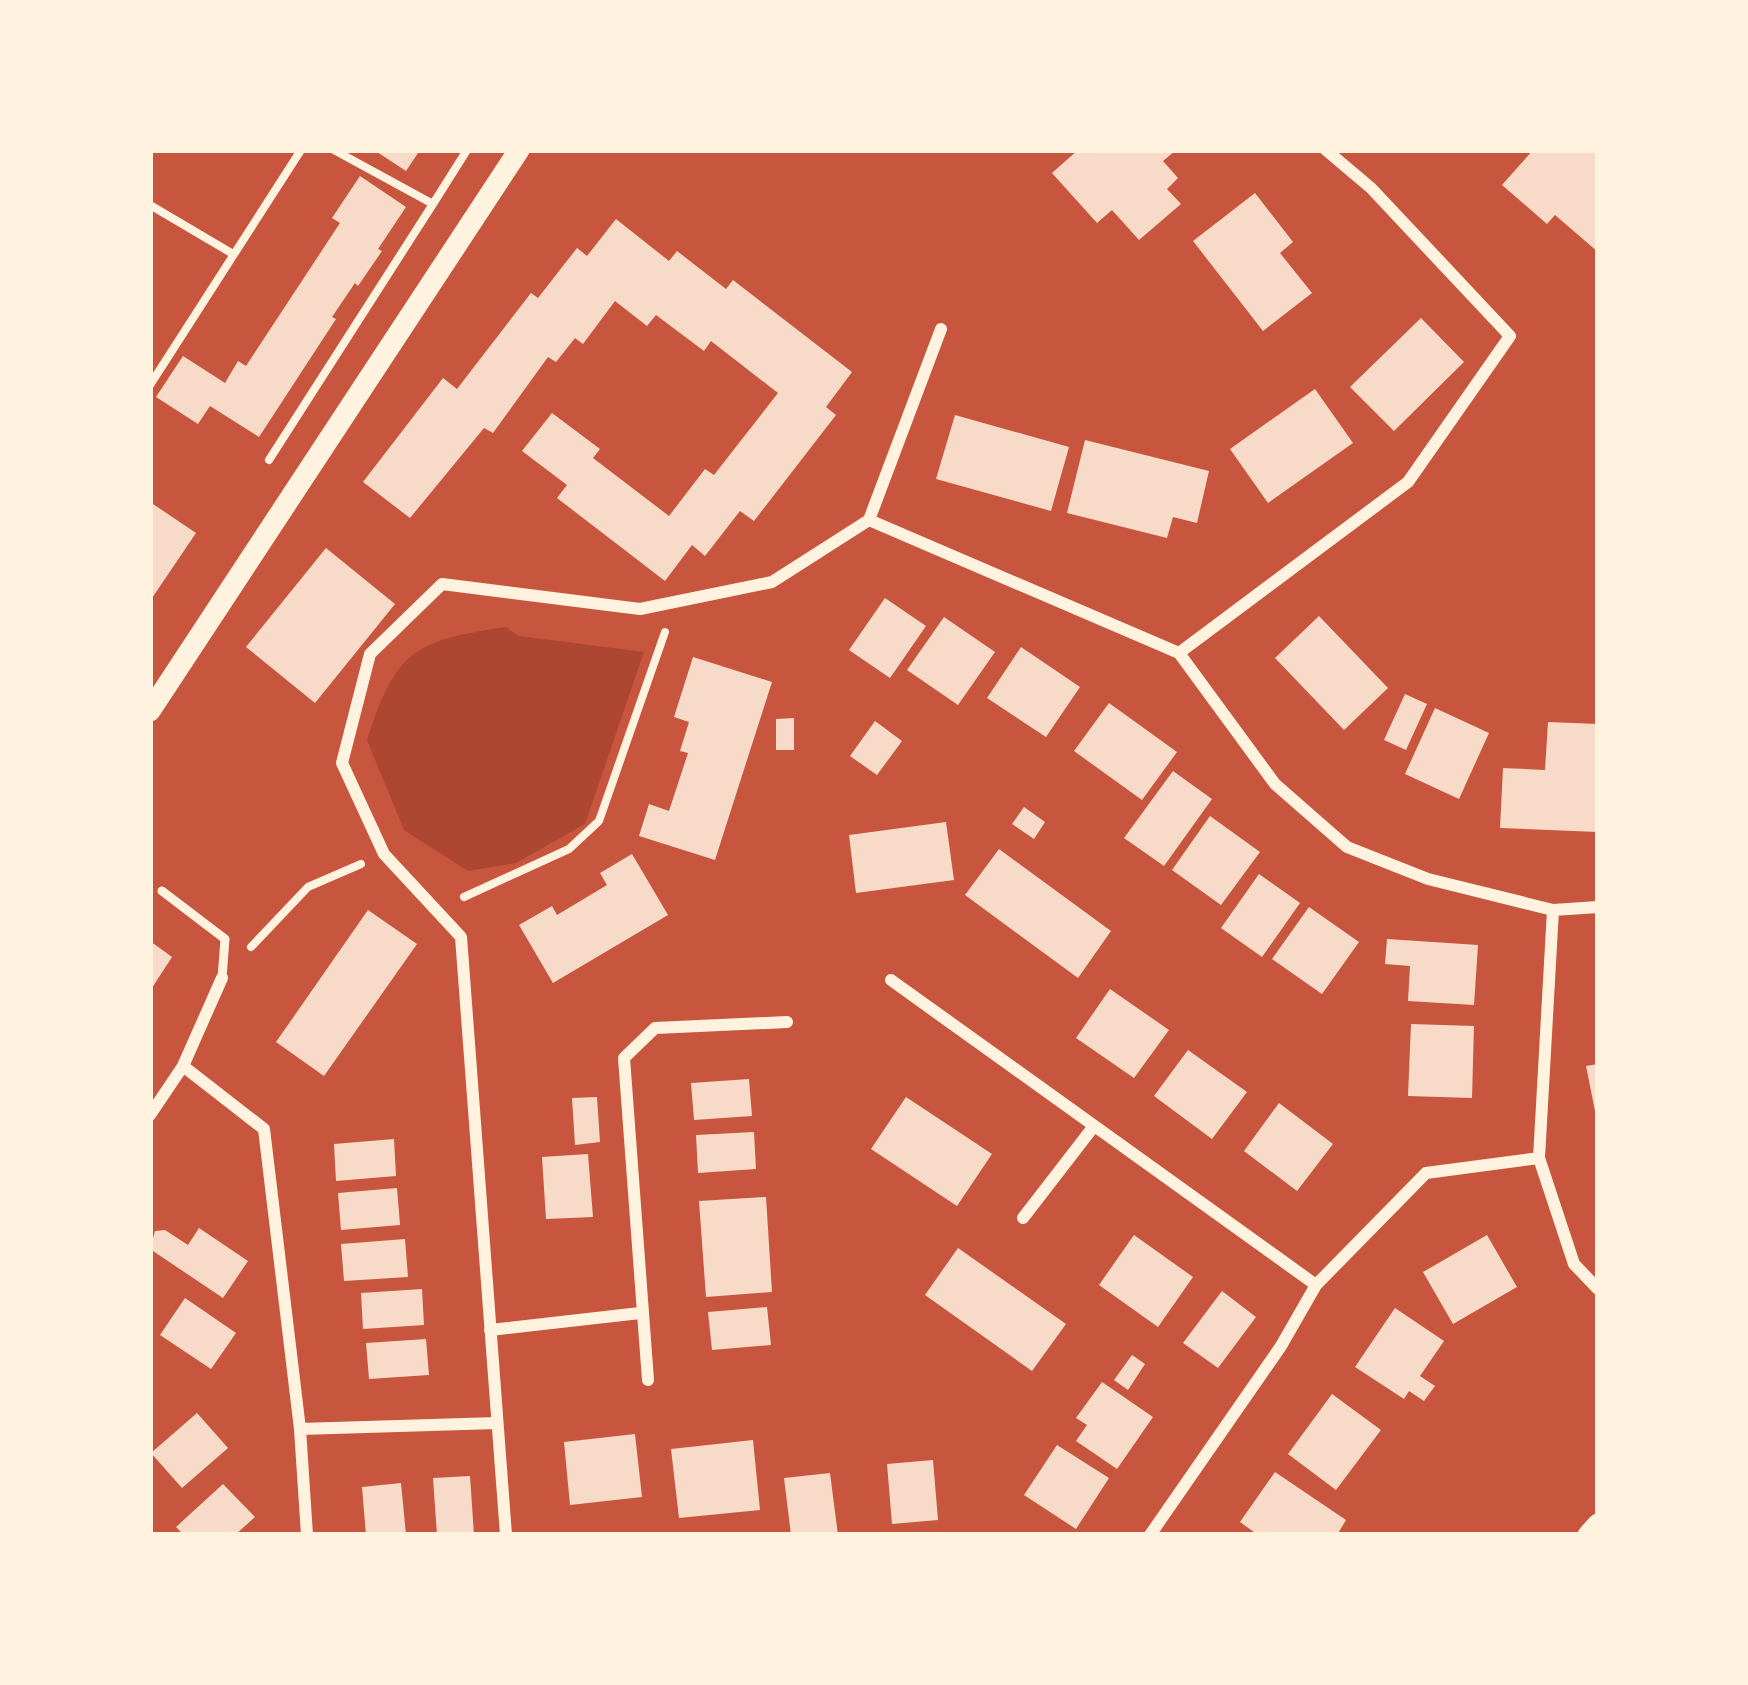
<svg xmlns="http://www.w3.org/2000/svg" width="1748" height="1685" viewBox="0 0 1748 1685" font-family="Karla,sans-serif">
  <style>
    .green { fill: #ae4732 }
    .building { fill: #f7dbc8 }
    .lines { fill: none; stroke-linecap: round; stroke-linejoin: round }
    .path { stroke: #fff3e0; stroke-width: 8 }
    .service { stroke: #fff3e0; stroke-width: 9 }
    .minor { stroke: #fff3e0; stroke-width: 12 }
    .tertiary { stroke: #fff3e0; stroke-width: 21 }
  </style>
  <rect width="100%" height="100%" fill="#c8553d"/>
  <!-- green -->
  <path class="green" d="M506 627 519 636 644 652 585 824 516 863 468 871 404 830 367 740C397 649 414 641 506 627Z"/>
  <!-- building -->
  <path class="building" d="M374 150H420L406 171Z
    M1078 150H1176L1163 161 1178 178 1167 189 1181 204 1139 240 1112 210 1097 223 1052 173Z
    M1533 150H1598L1595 170 1598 252 1555 215 1547 224 1502 185Z
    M360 176 406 207 378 249 382 251 358 286 355 283 332 317 336 319 259 437 210 406 198 424 156 397 183 356 225 383 238 361 246 366 340 223 332 218Z
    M1255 193 1293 242 1280 253 1312 293 1263 331 1193 241Z
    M616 219 669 261 677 251 726 289 733 280 852 372 826 407 836 415 754 521 740 511 705 556 692 545 665 581 557 498 567 485 522 451 552 413 600 449 593 458 669 516 705 469 714 475 778 393 711 341 704 351 656 315 647 326 615 301 583 344 575 338 556 362 548 357 493 433 484 428 410 518 363 482 443 378 457 389 531 293 538 298 577 248 587 256Z
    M1421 318 1464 362 1394 431 1350 387Z
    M1315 389 1353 443 1268 503 1230 449Z
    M955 415 1069 447 1051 511 936 479Z
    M1085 440 1209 471 1197 523 1173 517 1167 538 1067 513Z
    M150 502 196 533 150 601Z
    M326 548 395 604 315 703 246 647Z
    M885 598 926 626 890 678 849 650Z
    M1319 616 1388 688 1344 730 1275 658Z
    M944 617 995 652 958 705 907 670Z
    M1021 647 1080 687 1046 737 987 698Z
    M693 657 772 682 715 860 639 836 649 804 669 811 688 753 680 751 689 722 674 717Z
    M1405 694 1427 704 1406 750 1384 740Z
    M1109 703 1177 752 1142 800 1074 751Z
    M1435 708 1489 733 1459 799 1405 774Z
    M794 718V750H776V719Z
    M875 721 902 741 877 775 850 756Z
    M1548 722 1598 724V832L1500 828 1503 768 1545 770Z
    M1173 771 1212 799 1164 866 1124 838Z
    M1024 807 1045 822 1034 839 1012 824Z
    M1210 816 1260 852 1221 905 1172 870Z
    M946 822 954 880 856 893 849 835Z
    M999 849 1111 931 1078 978 965 895Z
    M632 854 668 915 553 983 519 925 552 906 557 915 607 885 600 873Z
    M1259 874 1300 903 1262 957 1221 928Z
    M1309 907 1359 942 1322 994 1272 959Z
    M368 910 417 944 324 1076 276 1042Z
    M1387 939 1478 945 1474 1005 1408 1001 1410 966 1385 964Z
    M150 941 172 957 150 991Z
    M1110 989 1169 1030 1134 1078 1076 1038Z
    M1411 1024 1474 1026 1472 1098 1408 1096Z
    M1188 1050 1247 1092 1212 1139 1154 1096Z
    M1598 1064V1116H1596L1586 1066Z
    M749 1079 752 1116 694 1120 691 1083Z
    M597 1097 600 1142 575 1145 572 1098Z
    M906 1097 992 1154 957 1206 871 1149Z
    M1279 1103 1333 1144 1297 1191 1244 1151Z
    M754 1132 756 1169 698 1173 696 1135Z
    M394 1139 396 1176 336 1181 334 1144Z
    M588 1154 593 1217 546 1219 542 1157Z
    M397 1188 400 1225 341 1230 338 1193Z
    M766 1197 772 1292 706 1297 699 1201Z
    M199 1228 248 1261 223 1298 150 1249 155 1231 165 1230 188 1245Z
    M1134 1235 1193 1277 1158 1327 1099 1285Z
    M1487 1235 1517 1287 1453 1324 1423 1272Z
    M405 1239 408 1277 344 1281 341 1244Z
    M958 1248 1066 1324 1032 1371 925 1295Z
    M422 1289 424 1325 363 1329 361 1293Z
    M1222 1291 1256 1317 1218 1368 1183 1343Z
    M185 1298 236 1333 211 1369 160 1335Z
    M767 1307 771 1345 712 1350 708 1312Z
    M1395 1308 1444 1341 1420 1376 1435 1386 1424 1401 1409 1391 1404 1399 1355 1367Z
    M426 1339 429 1375 369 1379 366 1343Z
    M1132 1355 1145 1364 1128 1390 1114 1380Z
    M1102 1382 1153 1417 1117 1469 1076 1441 1087 1425 1076 1418Z
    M1332 1394 1381 1430 1336 1490 1288 1454Z
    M197 1413 228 1448 182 1488 151 1453Z
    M635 1434 642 1497 570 1505 564 1442Z
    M753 1440 760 1510 679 1518 671 1449Z
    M1057 1445 1109 1478 1076 1529 1024 1495Z
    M933 1460 938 1520 892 1524 887 1464Z
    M1275 1472 1346 1520 1337 1535H1258L1240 1522Z
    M830 1473 838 1535H791L784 1478Z
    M470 1476 474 1535H437L433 1478Z
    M401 1483 406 1535H366L362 1487Z
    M223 1484 255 1517 235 1535H184L176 1527Z"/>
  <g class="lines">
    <!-- path -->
    <path class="path" d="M334 150 433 204 467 150
      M150 205 233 254
      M150 385 301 150
      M269 460 433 204
      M464 897 569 849 599 821 665 632
      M251 947 308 887 361 864"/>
    <!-- service -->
    <path class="service" d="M162 891 225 939 222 978"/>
    <!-- minor -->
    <path class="minor" d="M869 520 1179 653 1275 784 1347 847 1428 879 1553 910 1598 907
      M1179 653 1408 482 1510 336 1371 188 1326 150
      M1553 910 1539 1158 1574 1264 1598 1289
      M891 980 1316 1285
      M183 1066 264 1129 300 1429 307 1535
      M150 1115 183 1066 222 978
      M1023 1218 1094 1126
      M490 1330 640 1313
      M648 1380 624 1058 655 1028 787 1022
      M300 1429 497 1423
      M506 1535 461 937 384 854 342 763 370 654 442 584 640 609 772 582 869 520 941 329
      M1150 1535 1281 1346 1316 1285 1426 1173 1539 1158"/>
    <!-- tertiary -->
    <path class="tertiary" d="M150 711 519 150
      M1588 1535 1598 1524"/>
  </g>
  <!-- border -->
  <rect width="1748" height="1685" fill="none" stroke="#fff3e0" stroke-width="306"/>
</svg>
